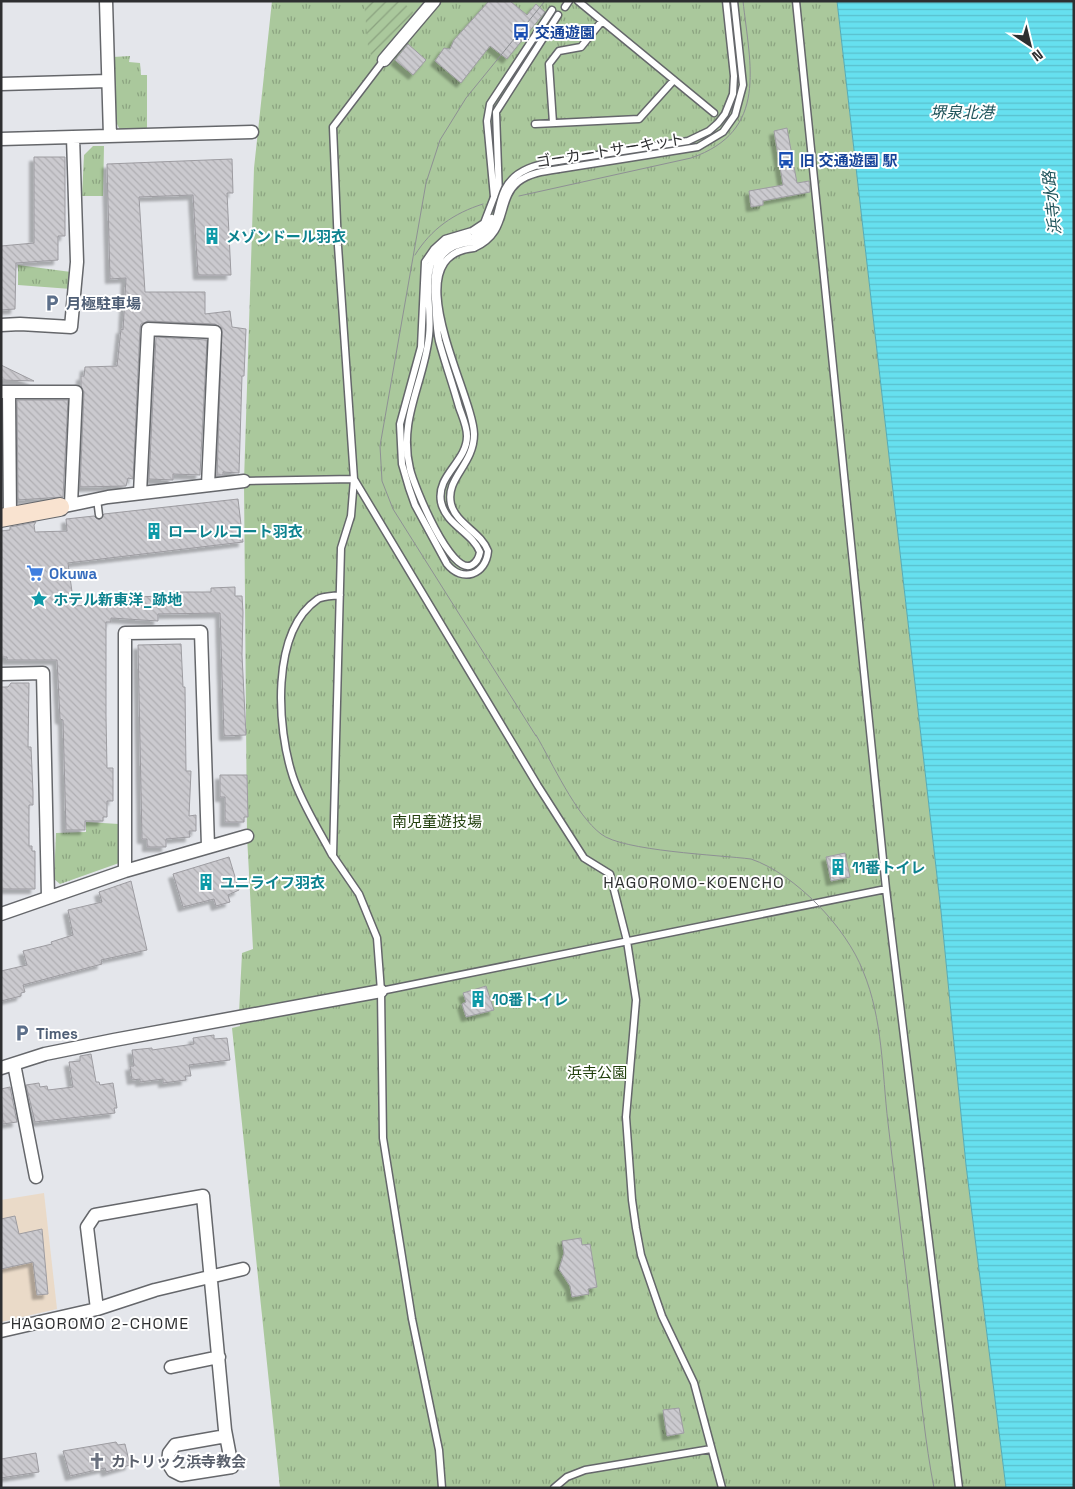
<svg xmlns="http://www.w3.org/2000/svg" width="1075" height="1489" viewBox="0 0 1075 1489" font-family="'Space Grotesk','Noto Sans JP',sans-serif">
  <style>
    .commercial { fill: #eadac8 }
    .park { fill: url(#park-tufts) }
    .garden { fill: url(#garden-furrows) }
    .water { fill: url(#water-rules); stroke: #55abb6 }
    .building { fill: url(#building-back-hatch); stroke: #9d9ca1; filter: url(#shadow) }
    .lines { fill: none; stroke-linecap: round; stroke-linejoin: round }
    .lane-casing { stroke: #65676b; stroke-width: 9 }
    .street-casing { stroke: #65676b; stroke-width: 15 }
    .secondary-casing { stroke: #65676b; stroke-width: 20 }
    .lane { stroke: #fff; stroke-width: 6 }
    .street { stroke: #fff; stroke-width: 12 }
    .secondary { stroke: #f9e3d0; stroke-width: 18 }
    .tram { stroke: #8e9094; stroke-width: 1 }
    .lane-bridge-casing { stroke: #65676b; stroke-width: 9; stroke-linecap: butt }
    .lane-bridge { stroke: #fff; stroke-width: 6 }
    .labels { text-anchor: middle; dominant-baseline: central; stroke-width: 4; stroke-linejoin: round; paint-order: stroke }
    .transit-label { font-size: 15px; font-weight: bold; fill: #164399; stroke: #fff; text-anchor: start }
    .street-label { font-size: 15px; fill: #2e2f31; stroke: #fff }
    .culture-label { font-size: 15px; font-weight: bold; fill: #0d838f; stroke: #fff; text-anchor: start }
    .service-label { font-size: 15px; font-weight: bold; fill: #4e5e75; stroke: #fff; text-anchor: start }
    .shop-label { font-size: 15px; font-weight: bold; fill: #366cbe; stroke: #fff; text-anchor: start }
    .park-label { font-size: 15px; fill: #213f0c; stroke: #fff }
    .worship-label { font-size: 15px; font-weight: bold; fill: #5b616d; stroke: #fff; text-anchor: start }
    .water-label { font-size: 16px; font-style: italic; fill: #1f545b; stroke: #fff }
    .neighbourhood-label { font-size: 16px; letter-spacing: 1px; fill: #2e2f31; stroke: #fff }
  </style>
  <defs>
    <pattern id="park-tufts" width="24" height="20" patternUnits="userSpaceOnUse" patternTransform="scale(1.25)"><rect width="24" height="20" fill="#aac89c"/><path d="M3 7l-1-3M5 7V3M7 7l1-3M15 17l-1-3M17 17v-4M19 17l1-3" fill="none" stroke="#8ba380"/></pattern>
    <pattern id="garden-furrows" width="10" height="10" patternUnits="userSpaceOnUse" patternTransform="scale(1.25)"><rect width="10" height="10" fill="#aac89c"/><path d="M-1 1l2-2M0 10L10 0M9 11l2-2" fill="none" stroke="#8ba380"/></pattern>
    <pattern id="water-rules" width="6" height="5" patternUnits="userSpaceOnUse" patternTransform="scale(1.25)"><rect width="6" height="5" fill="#66e0ef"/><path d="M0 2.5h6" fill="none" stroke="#59c0cd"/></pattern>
    <pattern id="building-back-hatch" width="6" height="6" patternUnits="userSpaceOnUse" patternTransform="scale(1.25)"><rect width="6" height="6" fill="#cbcacf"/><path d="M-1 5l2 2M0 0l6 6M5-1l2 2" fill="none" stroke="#afaeb2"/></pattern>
    <filter id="shadow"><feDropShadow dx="-4.5" dy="4.5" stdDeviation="1" flood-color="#0004"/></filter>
  </defs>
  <rect width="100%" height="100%" fill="#e4e6eb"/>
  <!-- commercial -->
  <path class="commercial" d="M44 1193 57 1309 1 1322V1200Z"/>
  <!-- park -->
  <path class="park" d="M272 1H837L941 911 966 1165 1006 1488H280L232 1028 240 1026 239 1013 242 953 253 949 247 836 244 481 254 168Z
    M130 56 129 62 140 63 141 75H147V129L120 130 116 122 113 57Z
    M93 146H104L103 196H82L84 155Z
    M18 265 71 272V289L18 285Z
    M86 822 119 824V863L60 884 54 879 56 833 86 832Z"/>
  <!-- garden -->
  <path class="garden" d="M364 1H402L413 12 411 18 373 61 368 47Z"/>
  <!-- water -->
  <path class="water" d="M837 1H1074V1488H1006L966 1165 941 911Z"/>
  <!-- building -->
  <path class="building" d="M489 1H510L527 15 536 4 545 12 507 59 490 46 461 83 435 61 444 48 450 49 454 40Z
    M408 44 426 60 413 75 395 60Z
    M787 128 797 183 809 181 810 192 763 201V205L751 207 749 191 783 185 774 131Z
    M34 157H65V236H58V260L16 263 15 309 1 310V246L34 243Z
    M232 159 233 193H227L231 275H198L193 195 139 197 145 292H205V314L230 311 232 327 246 329 244 376H242L239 473 223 472V475H217L222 328 215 324 148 321 141 324 140 329 133 479 128 478 126 486 80 487 84 392 81 386V376H84L85 367 117 366 121 329 123 330 126 278 110 279 107 164Z
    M156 337 207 340 200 475 173 474V480L149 479Z
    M1 365 34 381 1 380Z
    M17 400H68L63 497 18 500Z
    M238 499 243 542 68 563 74 606 125 603V599H131V597L166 596 169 592H211V588L235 587V596H242L243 612 242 655 246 735 224 736 220 613 158 614V621L111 618V622H106V716L107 768H113V801H107V817H103V821H85V830H66L63 720 60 719 57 660H7V657H1V531L10 530V527L36 522 34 525 35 532 67 531 66 519 94 516 99 520 104 514Z
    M181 644 183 687H185L186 771H191L189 816 196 815V831H189L190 837 166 839V847H147V839H142L138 645Z
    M11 683H29L28 747H31L33 792V805H29V846H32V851H35V889H1V687H8Z
    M220 775H247L248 817H244V822H225V797H220Z
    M845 853 850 877 831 881 826 857Z
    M229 857 239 890 228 895 230 902 216 906 214 899 183 907 173 874Z
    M131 881 147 950 101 960 102 964 23 985 25 992 21 993V996L1 1001V971L27 965 23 951 52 944 51 942 73 935 68 910 102 902 99 892Z
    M486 986 494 1010 466 1017 462 1004 466 1002 463 993Z
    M214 1035V1039L227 1038 230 1060 189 1065 191 1076H185L186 1080 163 1083V1079L140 1082V1079L132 1080 130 1066H134L132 1050 152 1048V1050L194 1044 193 1038Z
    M91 1054 96 1082H99L100 1085 113 1083 117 1108H114L115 1113 35 1122 26 1085 39 1083 40 1087 47 1086 48 1090 73 1087 69 1062 80 1061V1056Z
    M10 1087 17 1122 3 1124 1 1089Z
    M15 1216 19 1234 42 1229 48 1294 37 1295 33 1262 1 1269V1219Z
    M581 1238 582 1245 590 1244 597 1287 588 1289 589 1294 572 1297 570 1286 559 1269 564 1253 562 1241Z
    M679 1408 684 1433 667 1436 663 1410Z
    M116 1442 118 1445 125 1444 130 1465 106 1472 105 1468 70 1476 63 1451Z
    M36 1453 39 1472 1 1478V1459Z"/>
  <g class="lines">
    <!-- lane casing -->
    <g class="lane-casing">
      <path id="lane" d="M578 1 714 113
        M796 1 886 889 959 1488
        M565 7 569 1
        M384 60 333 127 338 246 354 479 351 516 341 548 333 856 359 894 377 938 381 991 383 1138 412 1319 439 1450 442 1488
        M553 123 549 64 559 51 581 47 602 21
        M535 124 639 119 674 80
        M558 161 688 141 709 131 718 123 725 114 733 94 734 76 726 1
        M559 169 698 147 723 132 735 115 743 85 734 1
        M499 196 496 112 558 15
        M494 197 487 121 490 104 552 10
        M472 231 445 239 434 249 425 262 421 347 400 424 402 464 409 488 415 505 447 564C462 583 486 575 488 551 481 532 456 524 451 504 445 478 474 465 474 434 473 393 392 255 474 248
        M473 237C456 239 437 245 431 264 424 286 432 312 429 336 424 383 398 419 410 469 414 486 451 577 472 565 477 562 479 558 480 552 472 532 446 525 441 502 436 475 467 462 467 436 467 426 462 416 459 407 453 385 445 363 439 341 436 328 436 312 435 299 432 267 437 245 473 242
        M354 479 538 786 584 858 610 874 627 941 636 1000 626 1117 632 1200 636 1228 641 1255 662 1316 694 1383 722 1488
        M244 481 354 479
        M97 499 99 515
        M332 855C319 830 302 804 293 777 277 729 270 632 318 599 323 596 334 596 340 595
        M381 991 886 889
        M554 1488 567 1477 585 1470 711 1449"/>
    </g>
    <!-- street casing -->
    <g class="street-casing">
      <path id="street" d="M106 1 110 136
        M384 60 434 1
        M1 84 108 81
        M1 139 252 132
        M1 325 20 324 71 327 77 262 73 137
        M1 392H76L71 504
        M9 392 10 516
        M140 493 148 329 215 332 208 485
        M65 506 108 497 244 481
        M1 674 43 673 48 897
        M125 871V633L201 632 208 846
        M1 914 125 871 247 836
        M14 1064 36 1177
        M1 1068 45 1054 114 1040 381 991
        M97 1309 87 1227 95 1215 203 1196 225 1430 232 1467 181 1475 173 1471 168 1463 169 1453 175 1445 226 1436
        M1 1331 97 1309 155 1290 243 1269
        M171 1367 219 1357"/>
    </g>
    <!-- secondary casing -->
    <g class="secondary-casing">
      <path id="secondary" d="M1 518 60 507"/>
    </g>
    <!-- lane -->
    <use href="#lane" class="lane"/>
    <!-- street -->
    <use href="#street" class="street"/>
    <!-- secondary -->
    <use href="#secondary" class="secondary"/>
    <!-- tram -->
    <path class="tram" d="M519 196 691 158C769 131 750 66 743 1
      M415 255C431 229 454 213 483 204
      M536 735C553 764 575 814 601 834 622 851 719 855 751 859 795 874 846 927 863 971 883 1019 882 1072 888 1123 897 1198 906 1274 915 1349 921 1395 925 1442 934 1488
      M536 736 393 509 382 481 380 446 426 183 440 140 466 98 545 1"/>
    <!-- lane-bridge casing -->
    <g class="lane-bridge-casing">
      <path id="lane-bridge" d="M472 231 484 223 494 197
        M473 237 484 230 492 218
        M473 242C503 227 494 212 505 189 515 169 539 164 558 161
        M474 248C510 232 496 200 518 182 529 173 545 171 559 169"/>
    </g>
    <!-- lane-bridge -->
    <use href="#lane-bridge" class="lane-bridge"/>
  </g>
  <!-- icons -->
  <defs>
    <g id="bus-bare" transform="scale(1.35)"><path d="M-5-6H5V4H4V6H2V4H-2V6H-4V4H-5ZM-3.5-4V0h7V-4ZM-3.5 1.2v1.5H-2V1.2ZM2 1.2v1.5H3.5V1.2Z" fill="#1a4fb4" stroke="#fff" stroke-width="2.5" paint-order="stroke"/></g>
    <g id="building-bare" transform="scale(1.35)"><path d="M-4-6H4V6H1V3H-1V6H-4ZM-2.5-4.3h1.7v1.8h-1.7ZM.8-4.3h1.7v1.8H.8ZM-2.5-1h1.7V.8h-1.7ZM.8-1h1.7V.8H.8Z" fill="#0f9aa8" stroke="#fff" stroke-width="2.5" paint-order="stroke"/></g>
    <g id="parking-bare" transform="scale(1.35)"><path d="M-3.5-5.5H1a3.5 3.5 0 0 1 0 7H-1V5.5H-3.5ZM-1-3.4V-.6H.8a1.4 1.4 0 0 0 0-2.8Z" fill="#5c6f8a" stroke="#fff" stroke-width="2.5" paint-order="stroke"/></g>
    <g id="supermarket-bare" transform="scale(1.35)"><path d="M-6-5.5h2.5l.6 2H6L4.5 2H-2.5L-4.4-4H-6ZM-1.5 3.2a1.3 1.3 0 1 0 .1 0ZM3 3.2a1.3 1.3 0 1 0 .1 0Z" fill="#3f7fe0" stroke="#fff" stroke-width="2.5" paint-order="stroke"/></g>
    <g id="sight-bare" transform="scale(1.35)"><path d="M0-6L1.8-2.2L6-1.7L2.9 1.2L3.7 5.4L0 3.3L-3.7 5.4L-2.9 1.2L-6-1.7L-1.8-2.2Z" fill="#0f9aa8" stroke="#fff" stroke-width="2.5" paint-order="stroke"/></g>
    <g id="church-bare" transform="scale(1.35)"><path d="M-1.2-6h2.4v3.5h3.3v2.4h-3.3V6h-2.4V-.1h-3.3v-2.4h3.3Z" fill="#6b7280" stroke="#fff" stroke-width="2.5" paint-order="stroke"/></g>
  </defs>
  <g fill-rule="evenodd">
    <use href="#bus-bare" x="521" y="32"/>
    <use href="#bus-bare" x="786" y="160"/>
    <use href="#building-bare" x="212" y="236"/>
    <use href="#parking-bare" x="52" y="303"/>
    <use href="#building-bare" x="154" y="531"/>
    <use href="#supermarket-bare" x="35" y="573"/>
    <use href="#sight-bare" x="39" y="599"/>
    <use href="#building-bare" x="838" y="867"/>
    <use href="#building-bare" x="206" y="882"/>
    <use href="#building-bare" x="478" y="999"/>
    <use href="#parking-bare" x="22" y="1033"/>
    <use href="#church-bare" x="97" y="1461"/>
  </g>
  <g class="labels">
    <!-- transit labels -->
    <g class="transit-label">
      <text x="535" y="32">交通遊園</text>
      <text x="800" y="160">旧 交通遊園 駅</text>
    </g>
    <!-- street labels -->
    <g class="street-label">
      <text transform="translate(610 150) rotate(-9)">ゴーカートサーキット</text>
    </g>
    <!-- culture labels -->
    <g class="culture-label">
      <text x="226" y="236">メゾンドール羽衣</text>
      <text x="168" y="531">ローレルコート羽衣</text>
      <text x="53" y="599">ホテル新東洋_跡地</text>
      <text x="852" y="867">11番トイレ</text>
      <text x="220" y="882">ユニライフ羽衣</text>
      <text x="492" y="999">10番トイレ</text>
    </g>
    <!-- service labels -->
    <g class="service-label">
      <text x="66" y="303">月極駐車場</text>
      <text x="36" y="1033">Times</text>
    </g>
    <!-- shop labels -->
    <g class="shop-label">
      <text x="49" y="573">Okuwa</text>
    </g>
    <!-- park labels -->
    <g class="park-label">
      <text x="437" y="821">南児童遊技場</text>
      <text x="597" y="1072">浜寺公園</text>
    </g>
    <!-- worship labels -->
    <g class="worship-label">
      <text x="111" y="1461">カトリック浜寺教会</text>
    </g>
    <!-- water labels -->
    <g class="water-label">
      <text x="962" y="112">堺泉北港</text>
      <text transform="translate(1052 203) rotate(-96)">浜寺水路</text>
    </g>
    <!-- neighbourhood labels -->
    <g class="neighbourhood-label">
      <text x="694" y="882">HAGOROMO-KOENCHO</text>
      <text x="100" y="1323">HAGOROMO 2-CHOME</text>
    </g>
  </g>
  <!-- border -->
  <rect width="1075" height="1489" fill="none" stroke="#2e2f31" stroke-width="5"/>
  <!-- north arrow -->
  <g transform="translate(1030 45) rotate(145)" stroke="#ffffff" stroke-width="4" paint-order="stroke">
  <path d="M0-4L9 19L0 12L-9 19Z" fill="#2e2f31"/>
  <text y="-8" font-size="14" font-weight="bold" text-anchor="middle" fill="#2e2f31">N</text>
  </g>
</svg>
